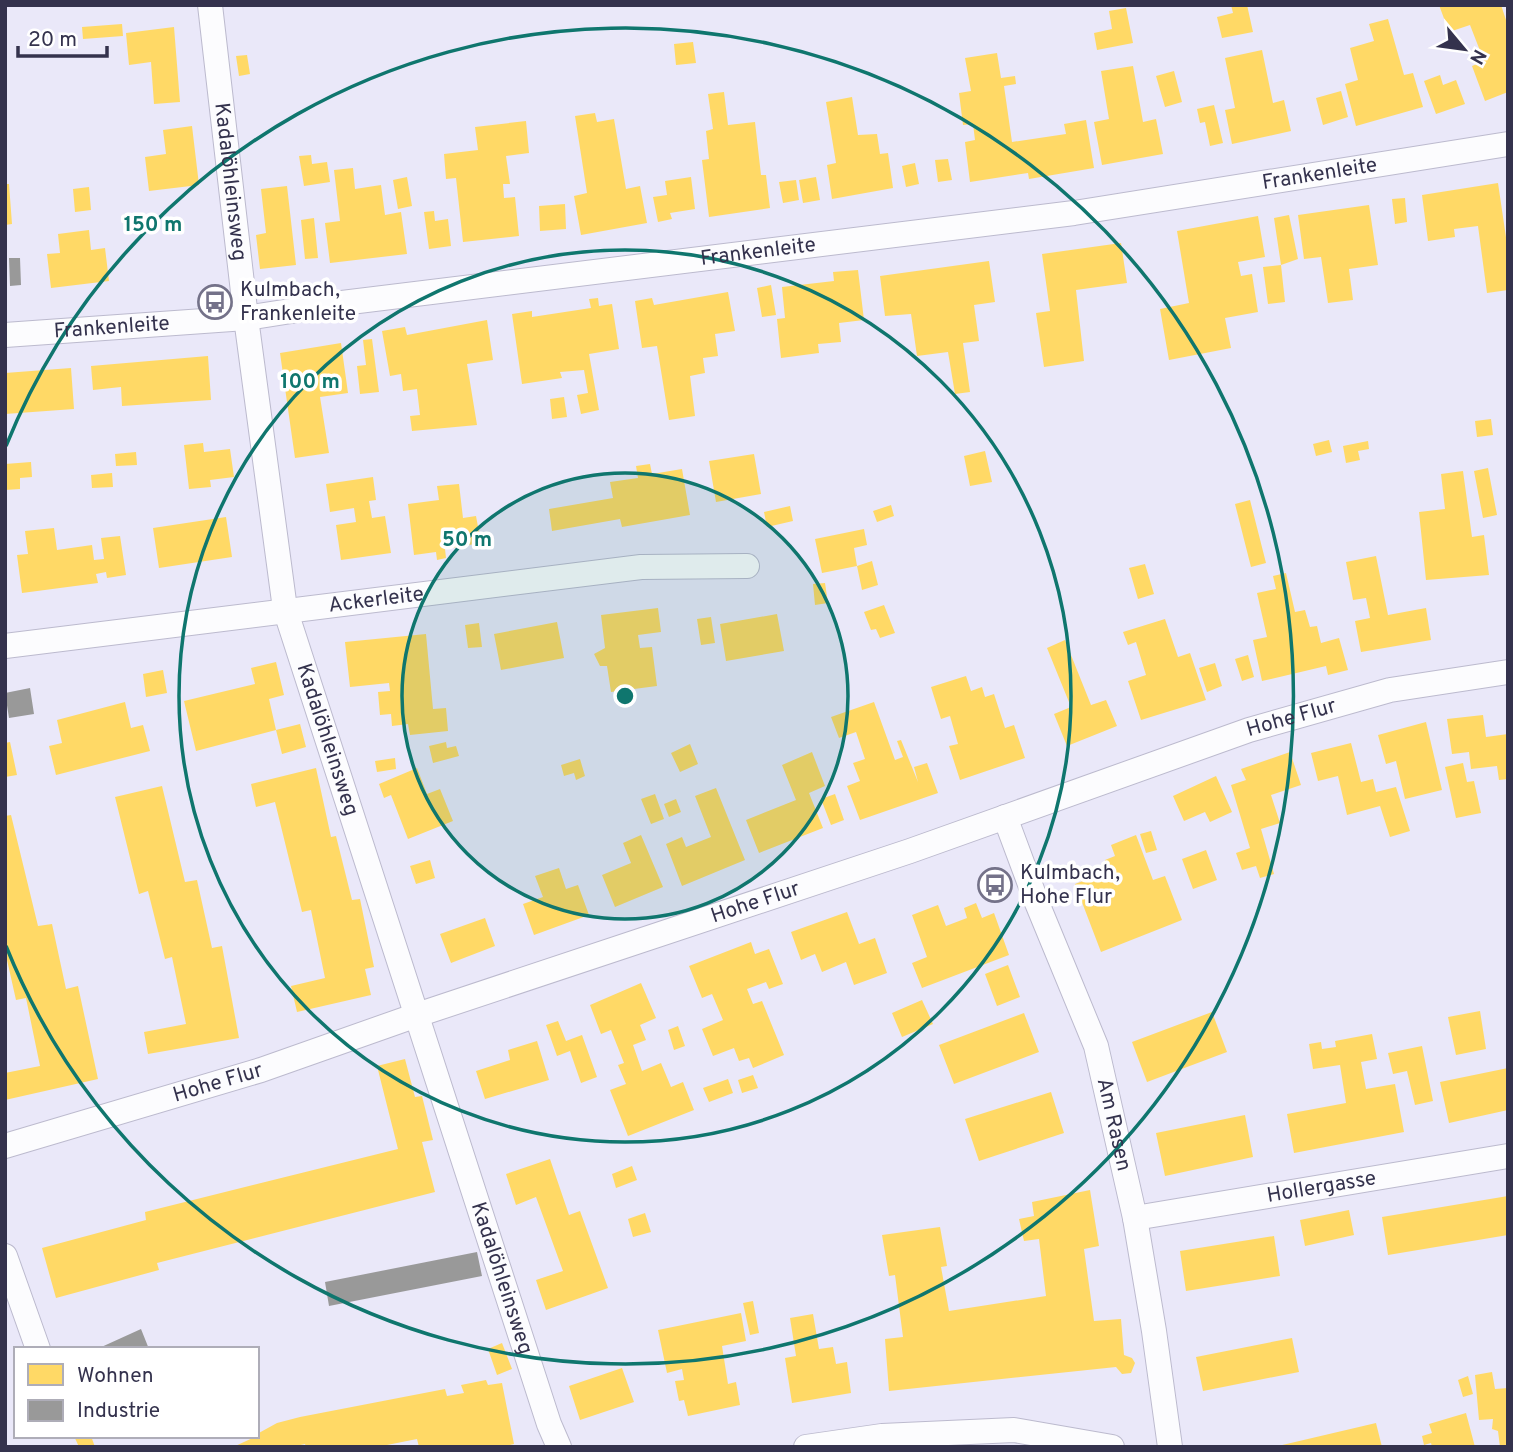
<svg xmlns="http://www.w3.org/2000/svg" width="1513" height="1452" viewBox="0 0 1513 1452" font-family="Overpass,sans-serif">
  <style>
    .homes { fill: #ffd966 }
    .industry { fill: #999 }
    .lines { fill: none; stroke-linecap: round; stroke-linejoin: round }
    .minor-casing { stroke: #bcbace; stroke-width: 26 }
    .minor { stroke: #fcfcfe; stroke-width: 24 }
    .ring { fill: none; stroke: #0f766e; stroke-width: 3.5 }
    .labels { text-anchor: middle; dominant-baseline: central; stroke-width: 7; stroke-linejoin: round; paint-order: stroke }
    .street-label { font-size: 21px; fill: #34324d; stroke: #fff }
    .poi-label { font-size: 21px; fill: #34324d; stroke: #fff; text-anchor: start }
    .centre { fill: #0f766e; stroke: #fff; stroke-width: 3.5 }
    .ring-label { font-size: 21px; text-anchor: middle; font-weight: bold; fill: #0f766e; stroke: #fff; stroke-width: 7; stroke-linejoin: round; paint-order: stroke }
  </style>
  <rect width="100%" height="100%" fill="#eae8f9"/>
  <!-- homes -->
  <path class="homes" d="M1231 5H1247L1253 32 1222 38 1217 17 1233 13Z
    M1439 5H1501L1508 26V92L1485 101 1472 66 1484 61 1470 25 1449 32Z
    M1126 8 1133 43 1097 50 1094 33 1112 29 1109 11Z
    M1388 19 1404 75 1413 73 1423 107 1356 126 1345 84 1358 80 1350 48 1374 41 1369 24Z
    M122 24 123 36 83 39 82 27Z
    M174 27 180 102 154 104 151 62 129 65 126 33Z
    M693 42 696 63 676 65 674 44Z
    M1262 50 1273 103 1284 100 1291 131 1232 144 1225 110 1235 108 1225 58Z
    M997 53 1001 78 1015 76 1016 84 1004 86 1012 142 1066 134 1064 124 1086 120 1094 168 1029 179 1028 173 970 182 965 142 975 140 973 124 963 125 959 93 971 91 965 58Z
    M247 55 250 74 239 76 236 56Z
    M1133 66 1143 122 1156 119 1163 154 1102 165 1094 122 1109 119 1101 71Z
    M1174 71 1182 102 1165 107 1156 76Z
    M1440 75 1443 85 1456 80 1465 104 1436 114 1424 81Z
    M1341 91 1348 117 1323 125 1316 98Z
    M724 92 728 125 755 122 761 175H766L770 208 709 217 702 160 709 159 706 131 713 129 708 94Z
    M852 97 858 135 877 134 880 154 888 153 893 188 832 199 827 165 836 163 826 102Z
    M1214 105 1223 143 1210 146 1205 122 1200 123 1197 109Z
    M595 113 597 122 614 119 626 189 640 186 647 223 581 235 574 196 587 193 575 116Z
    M526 121 529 153 506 156 510 184H503L504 198 515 197 519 236 463 242 456 178 446 179 444 154 478 150 475 127Z
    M192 126 199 185 149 191 145 157 166 154 163 130Z
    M311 155 312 164 327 162 330 182 304 186 299 156Z
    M948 159 952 180 938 182 935 160Z
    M915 163 919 184 906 187 902 166Z
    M353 168 355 189 381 185 385 215 401 212 407 254 330 263 325 223 340 221 334 170Z
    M407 177 412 206 398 209 393 180Z
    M691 177 695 209 670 213 672 219 658 222 653 197 667 195 665 181Z
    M816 177 820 200 803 203 799 180Z
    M796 180 799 200 783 203 779 182Z
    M1498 183 1508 251V290L1487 293 1478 226 1454 229 1455 237 1428 241 1422 195Z
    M5 184H9L12 224 5 225Z
    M287 186 296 265 260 269 256 235 266 233 261 189Z
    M89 187 91 210 75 212 73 189Z
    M1405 198 1407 222 1395 224 1392 199Z
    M565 204 566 229 540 231 539 206Z
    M1369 205 1378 265 1349 269 1353 300 1328 303 1321 257 1304 259 1298 215Z
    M434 211 435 221 448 219 451 246 429 249 424 212Z
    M1289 215 1298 259 1281 265 1274 218Z
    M1258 216 1265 257 1238 262 1241 276 1252 274 1258 312 1225 318 1231 348 1169 360 1160 309 1189 303 1177 231Z
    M314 218 318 258 305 259 301 220Z
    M89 230 91 250 105 248 109 281 51 288 47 254 60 253 58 234Z
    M1121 243 1127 283 1076 290 1084 361 1044 367 1036 313 1050 311 1042 254Z
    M989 261 995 302 974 305 979 341 963 343 970 392 955 394 948 352 917 356 911 314 885 316 880 276Z
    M1281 265 1285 302 1268 304 1263 267Z
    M858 270 864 320 839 323 841 342 818 344 819 353 781 358 777 319 785 318 782 287 834 281 833 272Z
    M771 285 776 315 762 317 757 288Z
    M728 292 735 331 715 334 718 356 703 358 705 373 690 376 695 416 669 420 657 346 642 348 635 301 652 298 654 305Z
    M598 298 599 306 612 304 619 349 589 354 599 410 581 414 577 395 588 393 584 370 560 372 562 378 522 384 512 314 532 311V317L591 308 589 299Z
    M487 320 493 360 467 364 477 425 412 431 410 416 420 415 417 389 403 391 401 374 390 376 382 331 405 327 407 335Z
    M372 339 379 392 360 394 357 366 366 365 363 340Z
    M341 343 348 393 320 397 329 453 295 458 280 353Z
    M208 356 211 400 122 406 121 387 93 390 91 366Z
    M71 368 74 409 5 414V373Z
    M564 397 567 417 552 419 550 399Z
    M1491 419 1493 435 1477 437 1475 421Z
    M1329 440 1332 452 1316 456 1313 444Z
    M1368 441 1369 449 1358 451 1360 460 1346 463 1343 446Z
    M203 443 204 452 230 449 234 477 210 480 211 487 189 489 184 445Z
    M985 451 992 482 970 486 964 456Z
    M136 452 137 465 116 466 115 454Z
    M754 454 761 494 716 502 709 461Z
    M31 462 32 477 20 478V489L5 490V464Z
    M650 464 652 474 682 469 690 515 622 527 620 519 552 531 549 509 613 498 610 482 638 478 636 466Z
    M1488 468 1497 515 1483 518 1474 471Z
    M1463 471 1472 537 1484 535 1489 575 1426 580 1419 512 1445 509 1441 474Z
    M112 473 113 487 92 488 91 475Z
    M373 477 376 500 369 501 372 518 385 516 391 553 341 560 336 525 356 522 354 508 330 512 326 484Z
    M459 484 463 518 476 516 481 543 445 549 446 558 437 560 436 552 414 555 408 504 439 500 437 486Z
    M1250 500 1266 563 1251 567 1235 504Z
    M891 505 894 516 877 522 873 511Z
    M790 506 793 521 767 527 764 512Z
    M226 517 232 557 159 568 153 528Z
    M54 528 57 550 92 545 94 560 104 559 101 538 120 536 126 575 107 578 106 572 96 574 98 583 22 593 17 555 28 554 25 531Z
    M864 529 867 545 854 548 857 566 822 573 815 539Z
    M1376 556 1388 615 1426 608 1431 640 1361 652 1355 621 1370 618 1366 598 1353 600 1346 562Z
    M872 561 878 585 862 590 857 566Z
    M1145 564 1154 594 1138 599 1129 568Z
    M1286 573 1295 612 1305 610 1310 627 1317 626 1321 643 1339 638 1348 670 1328 675 1326 666 1262 681 1253 640 1267 637 1257 593 1276 589 1273 576Z
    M825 583 828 603 815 605 813 584Z
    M884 605 895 633 880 638 876 629 871 630 864 612Z
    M658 608 661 632 638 635 640 648 652 647 657 686 611 692 607 666H600L594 654 605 648 601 615Z
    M777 614 784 651 726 661 720 624Z
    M711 617 715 643 701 645 697 619Z
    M1165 619 1178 657 1190 653 1206 700 1141 720 1128 681 1146 675 1136 642 1128 645 1123 632Z
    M557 622 564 658 501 670 494 634Z
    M479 623 482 647 468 648 465 625Z
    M426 634 433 709 446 708 448 731 410 735 408 724 392 726 391 714 380 715 378 692 390 691 389 683 350 687 345 642Z
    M1065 640 1091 705 1106 700 1117 726 1067 746 1054 714 1071 707 1047 648Z
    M1248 655 1254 677 1242 681 1235 659Z
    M276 662 284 695 269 699 276 730 300 724 306 747 282 754 276 730 196 751 184 701 255 684 251 668Z
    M1215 663 1222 686 1207 692 1199 668Z
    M163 670 167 693 146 697 143 674Z
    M966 676 971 691 982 687 985 697 994 694 1005 728 1014 725 1025 758 960 780 949 746 958 744 950 716 941 719 931 687Z
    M125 702 131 728 143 725 150 751 56 775 49 746 62 743 57 720Z
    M874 702 895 760 903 757 897 741 901 740 918 782 914 767 927 763 938 793 860 820 847 786 860 781 853 763 865 759 856 732 839 738 831 717Z
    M1483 715 1486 737 1508 734V779L1499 780 1497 766 1471 769 1469 752 1452 754 1447 719Z
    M1426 722 1442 790 1405 799 1396 761 1386 764 1378 735Z
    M10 742 17 775 5 777V743Z
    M446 742 447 748 456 746 459 756 433 763 429 746Z
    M1351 743 1361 782 1373 779 1376 792 1396 787 1410 831 1390 837 1380 806 1347 815 1338 776 1318 781 1311 753Z
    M690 744 698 764 680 772 671 753Z
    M812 752 825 786 809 793 823 828 759 853 746 820 796 800 782 765Z
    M1290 752 1301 785 1271 795 1280 823 1261 829 1274 874 1260 878 1256 866 1242 870 1236 853 1250 848 1231 785 1246 780 1241 769Z
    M395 758 396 769 377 772 375 761Z
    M580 759 585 776 576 780 574 773 564 776 561 765Z
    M1463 763 1467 782 1474 781 1481 813 1456 818 1445 767Z
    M316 768 331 837 336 836 352 900 360 899 374 967 365 969 371 995 297 1012 291 986 325 978 311 910 302 912 275 802 256 807 251 784Z
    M417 768 427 794 440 789 453 821 408 839 391 795 384 798 379 784Z
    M1216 776 1232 812 1210 822 1205 812 1184 821 1173 796Z
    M162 786 185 882 197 880 212 948 222 946 239 1038 148 1054 144 1032 186 1024 172 957 165 959 148 891 139 894 115 797Z
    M716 788 745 860 682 886 666 844 682 837 686 847 711 837 695 796Z
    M655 794 664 819 651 824 641 799Z
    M835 794 844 820 831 825 821 799Z
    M676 799 681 812 669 817 664 804Z
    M11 815 38 926 52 924 66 989 78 986 98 1079 5 1100V1073L40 1066 26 998 16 1000 5 951V816Z
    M1151 831 1157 850 1146 853 1140 834Z
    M641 835 663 887 615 907 602 875 631 863 623 843Z
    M1136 835 1153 880 1165 876 1182 920 1101 952 1075 884 1109 871 1105 860 1115 856 1111 845Z
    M1206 850 1217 880 1193 889 1182 859Z
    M430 860 435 878 416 884 410 866Z
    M559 868 566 889 578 885 589 915 534 935 523 904 543 897 535 876Z
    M976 903 982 918 994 913 1009 955 922 988 912 963 927 957 912 915 938 905 946 926 967 918 964 908Z
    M847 912 859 944 875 938 887 973 854 985 846 962 822 972 815 954 801 960 791 932Z
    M485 918 495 946 451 963 440 934Z
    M751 942 755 954 769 949 783 984 769 989 766 982 747 989 753 1004 762 1001 784 1055 753 1068 749 1058 739 1061 734 1048 713 1056 702 1029 723 1020 712 994 702 998 689 966Z
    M1008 965 1020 997 997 1006 985 974Z
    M641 983 656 1018 640 1025 646 1040 633 1045 642 1071 661 1063 671 1087 683 1082 694 1110 628 1136 610 1090 626 1084 618 1065 624 1063 611 1030 601 1034 590 1005Z
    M922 1000 933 1024 902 1037 892 1013Z
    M1480 1011 1486 1049 1456 1055 1448 1017Z
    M1212 1012 1227 1052 1147 1082 1132 1042Z
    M1024 1013 1039 1052 954 1084 939 1045Z
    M558 1021 566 1041 582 1035 597 1077 581 1083 570 1051 557 1056 546 1025Z
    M678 1026 685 1046 674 1050 668 1030Z
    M1372 1034 1377 1059 1361 1062 1366 1089 1395 1084 1404 1132 1294 1153 1287 1114 1346 1103 1340 1065 1313 1069 1309 1044 1321 1042 1322 1049 1336 1047 1335 1041Z
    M537 1041 549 1080 485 1099 476 1071 510 1060 508 1050Z
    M1422 1046 1433 1101 1415 1105 1407 1071 1393 1074 1388 1053Z
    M405 1059 415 1097 422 1096 433 1140 422 1142 435 1192 157 1263 159 1270 56 1298 42 1248 146 1220 145 1212 398 1149 377 1066Z
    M1508 1068V1110L1449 1123 1440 1082Z
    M753 1075 758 1088 742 1093 738 1080Z
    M728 1079 733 1093 709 1102 703 1088Z
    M1051 1092 1064 1133 979 1161 965 1119Z
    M1245 1115 1253 1157 1165 1176 1156 1133Z
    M550 1159 569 1215 580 1211 608 1288 546 1310 536 1280 563 1271 536 1197 516 1205 506 1174Z
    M632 1166 637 1180 616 1188 612 1174Z
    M1090 1190 1099 1246 1084 1249 1094 1321 1121 1319 1124 1355 1132 1358 1135 1363 1131 1373 1122 1374 1116 1367 889 1391 885 1339 903 1337 895 1275 889 1276 882 1235 940 1227 947 1266 941 1267 949 1311 1046 1296 1039 1239 1024 1241 1019 1219 1034 1216 1032 1202Z
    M1508 1196V1235L1388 1255 1382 1217Z
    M1349 1210 1354 1235 1305 1246 1300 1220Z
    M645 1213 651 1232 633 1237 628 1219Z
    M1274 1236 1280 1276 1186 1291 1180 1251Z
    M753 1301 759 1333 750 1335 743 1303Z
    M741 1313 746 1341 722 1346 728 1384 736 1382 740 1405 688 1416 684 1400 679 1401 675 1381 684 1380 682 1369 667 1373 658 1330Z
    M813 1314 819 1349 833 1347 836 1364 847 1362 851 1393 792 1403 785 1358 796 1356 790 1318Z
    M1292 1338 1299 1372 1203 1391 1196 1357Z
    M502 1343 512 1369 497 1375 488 1349Z
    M622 1368 634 1402 580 1420 569 1386Z
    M1492 1372 1495 1389 1508 1388V1447H1500L1498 1431 1492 1429 1493 1419 1479 1420 1475 1375Z
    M1468 1376 1473 1394 1463 1397 1458 1380Z
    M486 1380 488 1385 502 1383 514 1444 501 1447H419L417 1439 377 1447H306L305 1444 292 1447H233L257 1436V1434L277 1423 300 1417 445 1389 447 1396 464 1393 461 1385Z
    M1466 1413 1475 1447H1432L1431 1443 1424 1445 1422 1436 1432 1433 1429 1424Z
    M1376 1423 1382 1447H1278V1446Z
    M74 1436H91L95 1447H79Z"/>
  <!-- industry -->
  <path class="industry" d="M9 258H20L21 285 10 286Z
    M30 688 34 714 9 718 5 693Z
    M477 1252 482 1276 329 1306 325 1282Z
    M141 1329 149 1349H97Z"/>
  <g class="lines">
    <!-- minor casing -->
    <g class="minor-casing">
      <g id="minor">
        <path id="s1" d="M210 5 246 318 285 609 549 1424 559 1447"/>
        <path id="s2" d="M5 335 246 318 342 303 1074 213 1508 144"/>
        <path id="s3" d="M5 646 641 567 747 566"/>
        <path id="s4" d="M1005 817 1037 903 1096 1046 1135 1218 1154 1331 1170 1447"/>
        <path id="s5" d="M5 1146 261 1070 417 1015 910 851 1249 730 1390 690 1508 672"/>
        <path id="s6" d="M1135 1218 1508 1156"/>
        <path d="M5 1256 38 1349"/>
        <path d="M806 1447 882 1436 1014 1430 1112 1447"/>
      </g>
    </g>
    <!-- minor -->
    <use href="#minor" class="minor"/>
  </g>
  <!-- distance rings -->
  <circle cx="625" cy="696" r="223" fill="#0f766e" fill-opacity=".12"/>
  <g class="ring">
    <circle cx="625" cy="696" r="223"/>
    <circle cx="625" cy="696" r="446"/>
    <path d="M6 446A668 668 0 1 1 6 946"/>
  </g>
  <!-- icons -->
  <defs>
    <g id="bus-ring" transform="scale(1.75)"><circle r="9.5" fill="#fff" stroke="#747289" stroke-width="1.5"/><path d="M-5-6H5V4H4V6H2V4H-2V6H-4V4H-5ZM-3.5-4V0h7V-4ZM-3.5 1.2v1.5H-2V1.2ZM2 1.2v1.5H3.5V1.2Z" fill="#747289"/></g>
  </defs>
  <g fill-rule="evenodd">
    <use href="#bus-ring" x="215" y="302"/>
    <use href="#bus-ring" x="995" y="885"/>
  </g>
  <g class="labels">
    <!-- street labels -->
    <g class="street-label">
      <text stroke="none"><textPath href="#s2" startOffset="1325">Frankenleite</textPath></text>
      <text stroke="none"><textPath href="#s1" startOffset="178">Kadalöhleinsweg</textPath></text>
      <text stroke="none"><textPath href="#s2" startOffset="758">Frankenleite</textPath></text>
      <text stroke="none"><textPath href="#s2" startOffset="107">Frankenleite</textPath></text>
      <text stroke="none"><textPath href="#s3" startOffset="374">Ackerleite</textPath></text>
      <text stroke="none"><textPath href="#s5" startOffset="1356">Hohe Flur</textPath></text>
      <text stroke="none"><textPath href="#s1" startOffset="746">Kadalöhleinsweg</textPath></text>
      <text stroke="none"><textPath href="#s5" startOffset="789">Hohe Flur</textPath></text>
      <text stroke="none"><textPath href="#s5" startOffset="222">Hohe Flur</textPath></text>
      <text stroke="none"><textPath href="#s4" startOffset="327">Am Rasen</textPath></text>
      <text stroke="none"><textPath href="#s6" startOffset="189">Hollergasse</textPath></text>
      <text stroke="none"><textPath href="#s1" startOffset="1312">Kadalöhleinsweg</textPath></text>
    </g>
    <!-- poi labels -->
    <g class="poi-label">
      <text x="240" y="290">Kulmbach,<tspan x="240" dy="24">Frankenleite</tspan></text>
      <text x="1020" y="873">Kulmbach,<tspan x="1020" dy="24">Hohe Flur</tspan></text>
    </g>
  </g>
  <circle cx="625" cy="696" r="10" class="centre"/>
  <g class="ring-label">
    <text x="153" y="231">150 m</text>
    <text x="310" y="388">100 m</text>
    <text x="467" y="546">50 m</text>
  </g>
  <!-- border -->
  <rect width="1513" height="1452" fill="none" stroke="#34324d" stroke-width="14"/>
  <!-- legend -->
  <rect x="14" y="1347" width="245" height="91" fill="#ffffff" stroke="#aeadb8" stroke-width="2"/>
  <rect x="28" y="1364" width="35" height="21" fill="#ffd966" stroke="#aeadb8" stroke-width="2"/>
  <text x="77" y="1382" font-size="21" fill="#34324d">Wohnen</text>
  <rect x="28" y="1400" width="35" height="21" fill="#999999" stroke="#aeadb8" stroke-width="2"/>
  <text x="77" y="1417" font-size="21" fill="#34324d">Industrie</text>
  <!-- north arrow -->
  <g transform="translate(1464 49) rotate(119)" stroke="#ffffff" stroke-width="5" paint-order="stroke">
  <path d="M0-5L12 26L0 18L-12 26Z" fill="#34324d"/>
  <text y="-10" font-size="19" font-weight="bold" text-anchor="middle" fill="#34324d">N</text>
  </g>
  <!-- scale -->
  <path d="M18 46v10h89v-10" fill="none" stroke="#34324d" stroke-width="3.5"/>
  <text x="28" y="46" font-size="21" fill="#34324d" stroke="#ffffff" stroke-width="5" paint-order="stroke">20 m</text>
</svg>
